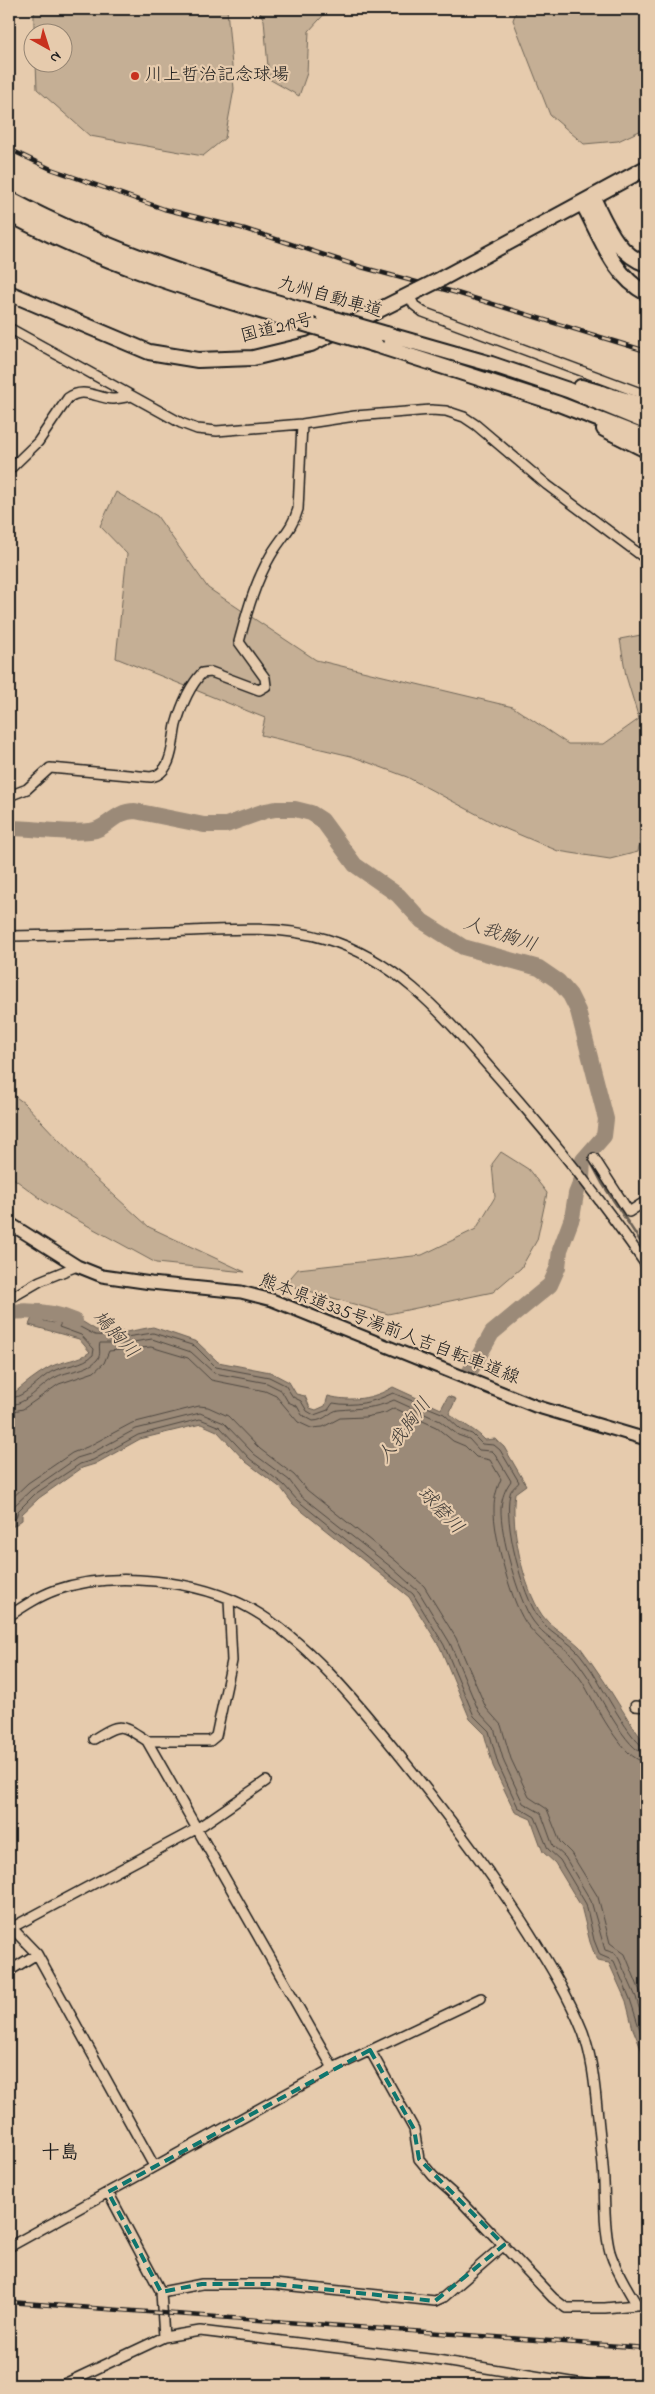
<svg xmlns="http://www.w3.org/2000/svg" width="655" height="2394" viewBox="0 0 655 2394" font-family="'Indie Flower','Klee One',sans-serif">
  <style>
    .green { fill: #c5af95; stroke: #706658 }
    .water { fill: #9b8a78; stroke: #685e53 }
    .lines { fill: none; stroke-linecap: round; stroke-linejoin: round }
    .shore { stroke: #4f4841; stroke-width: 1 }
    .stream { stroke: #685e53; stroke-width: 2.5 }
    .river { stroke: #9b8a78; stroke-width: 16 }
    .minor-casing { stroke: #1c1c1c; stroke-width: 12 }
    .major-casing { stroke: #1c1c1c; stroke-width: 15 }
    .highway-casing { stroke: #1c1c1c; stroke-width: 18 }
    .minor { stroke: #e6cbad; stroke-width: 9 }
    .major { stroke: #e6cbad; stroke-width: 11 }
    .highway { stroke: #e6cbad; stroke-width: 14 }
    .rail-casing { stroke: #1c1c1c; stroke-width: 4.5 }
    .rail { stroke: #e6cbad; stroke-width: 2.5; stroke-dasharray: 8; stroke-linecap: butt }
    .highway-bridge-casing { stroke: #1c1c1c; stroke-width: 18; stroke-linecap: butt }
    .highway-bridge { stroke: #e6cbad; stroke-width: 14 }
    .marked { fill: none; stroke: #0f766e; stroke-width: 4; stroke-dasharray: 10 6; stroke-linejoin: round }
    .poi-dot { fill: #c8321e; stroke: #e6cbad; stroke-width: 2 }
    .labels { text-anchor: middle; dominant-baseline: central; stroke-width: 4.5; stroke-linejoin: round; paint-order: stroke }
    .poi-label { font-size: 18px; fill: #1c1c1c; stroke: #e6cbad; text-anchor: start }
    .street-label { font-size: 18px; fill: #1c1c1c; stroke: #e6cbad }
    .water-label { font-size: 19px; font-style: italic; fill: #423d38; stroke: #e6cbad }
    .neighbourhood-label { font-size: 19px; font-weight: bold; fill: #1c1c1c; stroke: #e6cbad }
  </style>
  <rect width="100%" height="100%" fill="#e6cbad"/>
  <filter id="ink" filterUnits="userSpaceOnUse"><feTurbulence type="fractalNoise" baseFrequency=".02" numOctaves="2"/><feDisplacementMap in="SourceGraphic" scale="10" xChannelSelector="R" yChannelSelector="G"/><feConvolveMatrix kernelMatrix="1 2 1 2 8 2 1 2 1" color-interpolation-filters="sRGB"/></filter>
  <g filter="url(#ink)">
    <!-- green -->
    <path class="green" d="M37 9H227L234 89 225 138 203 156 90 136 37 89 36 63 62 62V32H34V14Z
      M258 9H329L309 31 307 73 299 96 269 79 264 20Z
      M517 9H646V128L618 141 584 144 550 115 513 20Z
      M116 492 157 516 208 588 316 660 513 707 568 744H604L639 719 626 676 620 639 646 634V807L638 852 610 859 558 851 499 826 407 777 351 756 261 735 265 718 116 658 127 554 100 526Z
      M9 1092 24 1103 94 1177 149 1227 245 1272 156 1263 48 1204 9 1175Z
      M501 1152 528 1169 547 1193 537 1240 521 1268 493 1292 388 1314 285 1284 298 1269 422 1255 476 1229 495 1197 492 1164Z"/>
    <!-- water -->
    <path class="water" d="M37 1306 44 1321 54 1323 56 1314 83 1322 96 1330 126 1332 153 1327 197 1342 218 1362 270 1372 289 1382 296 1394 305 1396 310 1408 316 1410 325 1406 328 1396C351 1402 373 1399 393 1387L441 1409 448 1396 456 1399 449 1414C462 1424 475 1429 485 1440L495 1439 504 1447 526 1485 515 1493C510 1526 523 1587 542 1615 552 1629 568 1635 580 1647 584 1652 587 1657 591 1662 611 1689 626 1719 646 1745V2071L644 2056 633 2029 626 2001 609 1963 597 1961 590 1942 581 1906 555 1863 543 1852 531 1819 515 1812 493 1766 484 1733 470 1719 440 1647 409 1597 293 1504 281 1488 246 1462 217 1431 201 1424 140 1439 95 1464 82 1468 39 1498 22 1514V1520L9 1529V1393H14C25 1384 37 1374 50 1367 62 1361 80 1360 90 1352L79 1339 29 1325Z"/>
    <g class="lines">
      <!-- shore -->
      <path class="shore" d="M9 1398C24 1399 39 1378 53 1371 66 1365 83 1365 93 1355L94 1349 81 1335 59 1327 62 1321 80 1327 95 1335 126 1337 153 1333 195 1346 216 1367 269 1377 285 1385 293 1397 301 1401 307 1411 314 1415 328 1410 333 1403C354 1407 374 1402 393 1393L444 1414 461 1430 472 1434 482 1444 494 1445 500 1450 519 1482C516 1487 511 1488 510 1494 503 1521 522 1595 539 1618 549 1632 564 1638 576 1650 582 1656 587 1664 592 1671 601 1685 633 1746 646 1748
        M9 1405C26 1405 40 1386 54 1378 68 1370 87 1371 97 1360 102 1354 98 1348 100 1343H127L152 1339 191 1352 214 1373 267 1383 281 1390 288 1402 297 1406 302 1415 313 1421C325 1421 330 1411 338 1410 359 1408 375 1409 394 1400L440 1421 458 1435 469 1439 479 1450 492 1451 495 1454 511 1481C505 1489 502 1497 501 1508 500 1534 518 1600 533 1621 543 1635 557 1642 570 1653 576 1659 581 1667 586 1674 598 1691 627 1753 646 1754
        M9 1412 23 1409 59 1384 94 1372 104 1363 109 1351 151 1347 188 1358 211 1380 265 1391 276 1396 298 1422 311 1428 323 1427 340 1418 365 1417 385 1413 394 1408 436 1427 453 1441 465 1446 476 1457 490 1460 501 1479C497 1488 494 1498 494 1508 493 1534 512 1608 529 1627 546 1648 567 1658 582 1681 594 1701 622 1761 646 1762
        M9 1501 28 1483 72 1453 87 1447 132 1423 199 1406 208 1407 228 1416 260 1449 294 1475 307 1490 396 1561 424 1586 456 1638 486 1708 501 1725 511 1759 529 1797 547 1809 560 1842 571 1853 598 1897 610 1943 625 1954 646 2006
        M9 1515 14 1506 31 1490 77 1458 90 1454 136 1429 200 1413 224 1423 254 1454 289 1480 301 1496 391 1567 419 1592 450 1643 479 1712 494 1728 504 1762 523 1803 541 1813 553 1846 565 1857 591 1901 605 1950 615 1953 619 1959 636 1997 646 2032
        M9 1523 16 1518 18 1511 35 1494 80 1464 93 1460 138 1435 200 1419 220 1427 250 1459 284 1485 297 1500 413 1594 444 1645 474 1716 489 1731 498 1764 518 1807 535 1817 548 1849 560 1860 586 1904 594 1940 600 1955 614 1961 630 1999 646 2049"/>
      <!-- stream -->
      <path class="stream" d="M587 1155 602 1183 646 1250"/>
      <!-- river -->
      <path class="river" d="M9 828C36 828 64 834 90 831 107 830 114 811 135 811L204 825H226L265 811 276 809H295L311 813 322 820 355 865 398 895 422 921 463 947 539 968 558 981 570 995 578 1011 606 1119 604 1136 583 1160 582 1179 576 1194 572 1218 560 1250 558 1267 550 1285 492 1333 469 1373
        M9 1312C30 1310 55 1312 75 1321"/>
      <!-- minor casing -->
      <g class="minor-casing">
        <path id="minor" d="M409 295 414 305 423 312 646 395
          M9 328 181 423 197 429 217 431 302 424 355 416 431 410 446 411 464 417 476 425 547 485 646 559
          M9 470 38 442 68 398C83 387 95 397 112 399 118 399 125 397 132 396
          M9 796 27 789 50 768 151 777C173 773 172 743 176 725 181 707 189 687 202 673L211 672 259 690 266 686 265 678 239 642C247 612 255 582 271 555 280 539 293 528 298 509L302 424
          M9 936C61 935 114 934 166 932 218 930 275 924 326 939 401 961 448 1021 498 1077 551 1137 601 1199 646 1265
          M594 1158 629 1212 646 1201
          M9 1299 40 1281 77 1266
          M9 1616C24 1606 39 1596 56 1590 113 1570 199 1580 251 1609 311 1643 362 1709 404 1761 449 1817 491 1872 529 1932 549 1964 569 1997 583 2032 593 2060 595 2089 598 2117 600 2139 603 2160 604 2182 605 2205 604 2230 610 2252 616 2271 627 2288 637 2305
          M635 1706 646 1707
          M94 1739C121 1722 121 1724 147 1741L333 2068
          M147 1741H210L216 1736 232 1661 229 1599
          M9 1925 37 1954 154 2166
          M11 1928 198 1828 266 1781
          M9 1971 37 1954
          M370 2050 414 2129 419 2159 433 2176 460 2200 553 2298 566 2308H605L646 2304
          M108 2192 161 2292 164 2337
          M9 2247 333 2068 481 1998
          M161 2292 202 2284H274L435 2301 444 2297 504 2245
          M62 2385 164 2337 200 2331 437 2360 590 2385"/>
      </g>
      <!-- major casing -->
      <g class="major-casing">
        <path id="major" d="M9 1223 77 1266 102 1276 151 1283 241 1292 272 1300 535 1406 646 1439"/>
      </g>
      <!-- highway casing -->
      <g class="highway-casing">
        <path id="highway" d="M593 198C606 224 617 254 646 264
          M9 199C109 252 215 285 324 316
          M583 204C600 235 613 276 646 293
          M9 214C105 265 207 296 312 326
          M441 279 646 168
          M9 293 149 352 198 360 253 358 311 344 419 290
          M386 334 491 364 568 390 646 422
          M376 345 559 404 646 438
          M581 387 646 406
          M604 429 646 450"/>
      </g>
      <!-- minor -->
      <use href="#minor" class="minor"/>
      <!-- major -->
      <use href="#major" class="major"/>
      <!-- highway -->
      <use href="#highway" class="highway"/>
      <!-- rail casing -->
      <g class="rail-casing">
        <path id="rail" d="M9 149 51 169 164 209 245 229 361 267 457 293 646 351
          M9 2302 646 2348"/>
      </g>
      <!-- rail -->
      <use href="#rail" class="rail"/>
      <!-- highway-bridge casing -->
      <g class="highway-bridge-casing">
        <path id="highway-bridge" d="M419 290 441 279
          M324 316 386 334
          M312 326 376 345"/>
      </g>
      <!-- highway-bridge -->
      <use href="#highway-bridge" class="highway-bridge"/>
    </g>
  </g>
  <!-- marked area -->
  <path class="marked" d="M370 2050 414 2129 419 2159 504 2245 435 2301 274 2284H202L161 2292 108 2192Z"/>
  <!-- markers -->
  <circle class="poi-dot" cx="135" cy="76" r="5"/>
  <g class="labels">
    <!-- poi labels -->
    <g class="poi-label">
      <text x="145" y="76">川上哲治記念球場</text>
    </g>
    <!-- street labels -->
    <g class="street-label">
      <text transform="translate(330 298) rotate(16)">九州自動車道</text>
      <text transform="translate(277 329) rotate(-14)">国道219号</text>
      <text transform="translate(389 1330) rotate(21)">熊本県道335号湯前人吉自転車道線</text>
    </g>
    <!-- water labels -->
    <g class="water-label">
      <text transform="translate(500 935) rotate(18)">人我胸川</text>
      <text transform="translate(115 1335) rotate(47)">鳩胸川</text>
      <text transform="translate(405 1431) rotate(-53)">人我胸川</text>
      <text transform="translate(440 1511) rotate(46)">球磨川</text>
    </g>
    <!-- neighbourhood labels -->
    <g class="neighbourhood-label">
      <text x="60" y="2153">十島</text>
    </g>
  </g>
  <!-- margin -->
  <rect width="655" height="2394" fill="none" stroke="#e6cbad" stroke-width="30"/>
  <rect x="15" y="15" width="625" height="2364" fill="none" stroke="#1c1c1c" stroke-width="2" filter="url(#ink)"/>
  <!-- north arrow -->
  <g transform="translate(48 48) rotate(141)"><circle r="24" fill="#e6cbad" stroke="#958573"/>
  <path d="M0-4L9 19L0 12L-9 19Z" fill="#c8321e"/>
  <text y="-8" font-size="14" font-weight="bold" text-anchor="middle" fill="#1c1c1c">N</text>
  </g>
</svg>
